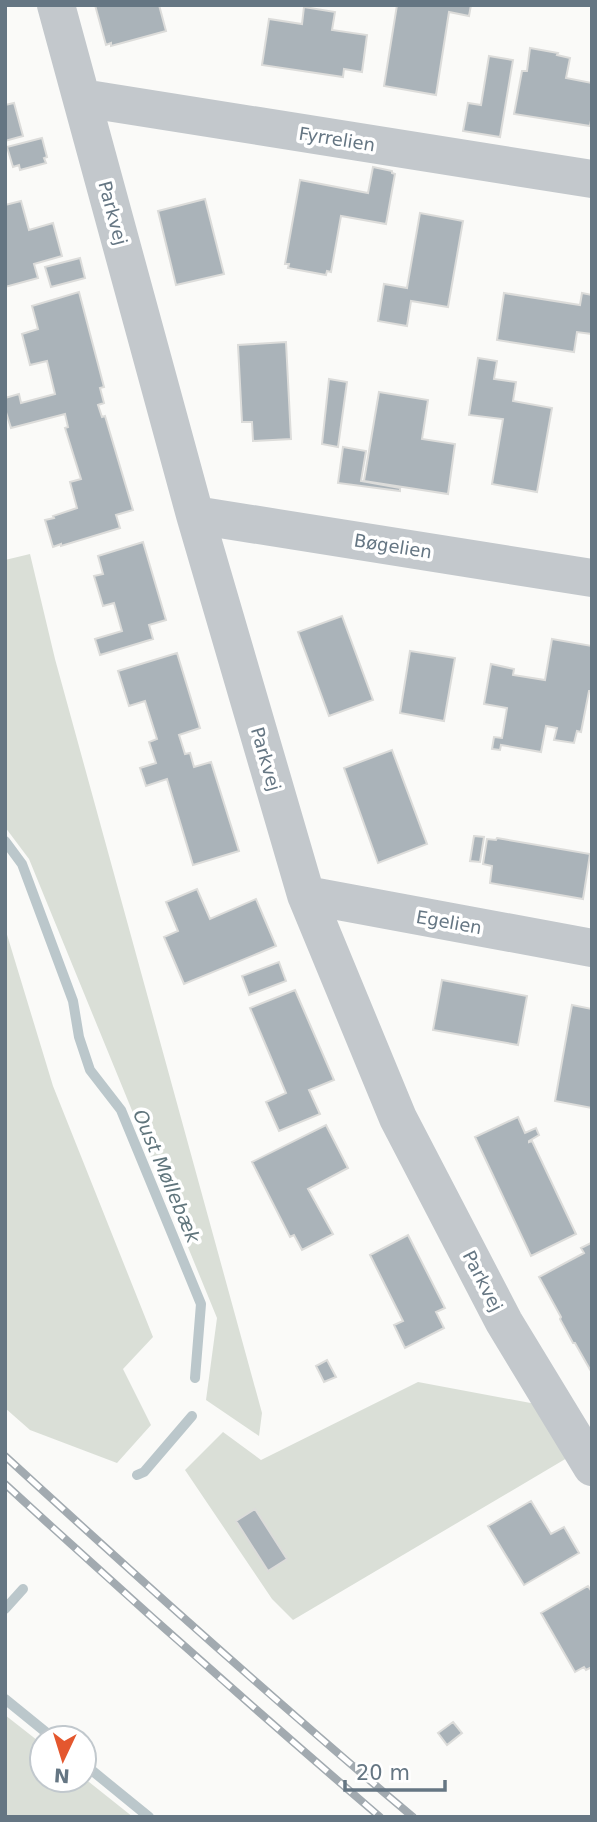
<svg xmlns="http://www.w3.org/2000/svg" width="597" height="1822" viewBox="0 0 597 1822" font-family="'DejaVu Sans',sans-serif">
  <style>
    .green { fill: #dadfd7 }
    .lines { fill: none; stroke-linecap: round; stroke-linejoin: round }
    .stream { stroke: #bbc7cb; stroke-width: 10 }
    .building { fill: #aab3b9; stroke: #dcdcda; stroke-width: 2 }
    .minor { stroke: #c3c8cc; stroke-width: 38 }
    .rail-casing { stroke: #a2aab0; stroke-width: 8 }
    .rail { stroke: #fff; stroke-width: 5; stroke-dasharray: 16; stroke-linecap: butt }
    .labels { text-anchor: middle; dominant-baseline: central; stroke-width: 7; stroke-linejoin: round; paint-order: stroke }
    .street-label { font-size: 18px; fill: #657683; stroke: #fff }
    .water-label { font-size: 19px; font-style: italic; fill: #60757c; stroke: #fff }
  </style>
  <rect width="100%" height="100%" fill="#fafaf8"/>
  <!-- green -->
  <path class="green" d="M30 554 55 659 262 1413 259 1436 206 1400 217 1318 29 859 5 827V560Z
    M5 928 53 1086 153 1337 123 1369 151 1425 117 1463 30 1430 5 1408Z
    M418 1382 536 1404 567 1458 293 1620 272 1599 185 1470 223 1432 261 1460Z
    M5 1715 42 1744V1780H84V1778L133 1817H5Z"/>
  <g class="lines">
    <!-- stream -->
    <path class="stream" d="M5 841 22 864 73 1001 79 1037 90 1070 121 1110 201 1304 195 1378
      M137 1475 144 1472 192 1416
      M5 1609 23 1589
      M5 1699 53 1738
      M84 1764 149 1817"/>
  </g>
  <!-- building -->
  <path class="building" d="M95 5H159L166 31 111 46V43L106 45Z
    M397 5H471L469 16 449 12 436 95 384 86Z
    M304 7 335 12 332 30 367 35 362 72 344 69 343 77 262 65 269 19 302 24Z
    M530 48 558 53 557 55 570 58 566 78 592 83V115L590 126 514 114 522 71H527Z
    M489 56 513 60 500 137 463 131 468 103 481 105Z
    M14 103 23 136 5 141V105Z
    M42 138 47 157 44 158 46 163 20 170 19 165 13 167 7 147Z
    M373 167 392 171V173L395 174 386 224 341 216 331 272 327 271 326 275 288 268 289 264H285L300 180 368 193Z
    M205 199 224 274 176 285 158 211Z
    M21 201 29 230 53 223 62 256 34 264 38 278 5 287V205Z
    M420 213 463 221 448 307 411 301 407 326 378 321 384 284 407 288Z
    M80 258 85 278 51 287 45 267Z
    M79 292 104 387 100 388 104 403 98 405 102 417 105 416 133 510 116 515 120 528 61 546V544L53 547 45 520 54 518 53 516 77 508 70 482 81 479 65 428 68 427 65 414 11 428 5 409V398L19 394 21 403 55 394 47 361 30 365 22 334 38 329 32 306Z
    M504 293 580 305 582 293 592 295V334L577 332 574 352 497 340Z
    M286 342 291 439 253 441 252 422H242L238 345Z
    M478 358 497 361 494 379 516 382 513 401 552 408 537 492 492 484 503 419 469 415Z
    M329 379 347 382 338 447 322 444Z
    M379 392 428 400 422 439 455 444 448 494 364 481Z
    M343 447 366 451 361 481 400 488V491L338 483Z
    M143 542 166 620 149 625 153 639 100 655 95 639 122 631 114 603 103 606 94 576 103 574 98 556Z
    M342 616 373 700 329 716 298 632Z
    M552 639 592 646V691H589L581 732 577 731 574 743 554 740 557 728 546 726 541 752 501 745 500 750 492 749 494 737 502 738 507 708 484 704 491 664 514 669 513 675 545 680Z
    M410 651 455 658 444 721 400 713Z
    M177 653 200 728 179 735 185 754 190 753 194 767 211 762 239 851 193 865 167 779 146 786 140 768 156 763 149 742 157 739 145 701 129 706 118 671Z
    M392 750 427 844 378 863 344 768Z
    M474 836 484 837 480 862 470 861Z
    M497 838 590 854 583 899 490 883 492 866 483 864 487 839 496 840Z
    M197 889 210 919 256 899 276 946 184 984 164 937 178 931 166 902Z
    M279 962 286 981 249 995 242 976Z
    M442 980 527 996 518 1045 433 1030Z
    M295 990 334 1080 309 1090 320 1114 279 1131 266 1102 286 1093 250 1008Z
    M572 1005 592 1009V1108L555 1101Z
    M518 1117 525 1133 536 1128 539 1135 529 1141V1142L532 1141 576 1234 531 1256 475 1137Z
    M326 1125 348 1168 308 1189 333 1234 302 1250 294 1235 290 1237 252 1162Z
    M408 1235 445 1308 436 1312 444 1328 405 1348 394 1325 403 1321 370 1255Z
    M591 1243 592 1244V1373L575 1343H573L560 1319 561 1317 539 1277 584 1253 581 1248Z
    M327 1360 336 1377 324 1382 316 1366Z
    M531 1501 551 1534 564 1527 579 1553 524 1585 488 1526Z
    M255 1509 287 1559 268 1571 236 1521Z
    M588 1586 592 1592V1667L586 1670 584 1667 575 1672 541 1613Z
    M453 1722 462 1733 447 1745 438 1733Z"/>
  <g class="lines">
    <!-- minor -->
    <path class="minor" d="M56 5 195 515 306 895 398 1118 504 1322 592 1467
      M82 98 592 179
      M195 515 592 578
      M306 895 592 948"/>
    <!-- rail casing -->
    <g class="rail-casing">
      <path id="rail" d="M5 1456C139 1579 274 1700 413 1817
        M5 1484C128 1597 253 1708 380 1817"/>
    </g>
    <!-- rail -->
    <use href="#rail" class="rail"/>
  </g>
  <g class="labels">
    <!-- street labels -->
    <g class="street-label">
      <text transform="translate(337 139) rotate(9)">Fyrrelien</text>
      <text transform="translate(113 213) rotate(75)">Parkvej</text>
      <text transform="translate(393 546) rotate(9)">Bøgelien</text>
      <text transform="translate(266 759) rotate(74)">Parkvej</text>
      <text transform="translate(449 922) rotate(10)">Egelien</text>
      <text transform="translate(483 1281) rotate(63)">Parkvej</text>
    </g>
    <!-- water labels -->
    <g class="water-label">
      <text transform="translate(167 1176) rotate(67)">Oust Møllebæk</text>
    </g>
  </g>
  <!-- border -->
  <rect width="597" height="1822" fill="none" stroke="#657683" stroke-width="14"/>
  <!-- north arrow -->
  <g transform="translate(63 1759) rotate(184)"><circle r="33" fill="#ffffff" stroke="#c1c8cd" stroke-width="2"/>
  <path d="M0-5L12 26L0 18L-12 26Z" fill="#e4572e"/>
  <text y="-10" font-size="19" font-weight="bold" text-anchor="middle" fill="#657683">N</text>
  </g>
  <!-- scale -->
  <path d="M345 1780v10h100v-10" fill="none" stroke="#657683" stroke-width="3.5"/>
  <text x="356" y="1780" font-size="21" fill="#657683" stroke="#ffffff" stroke-width="5" paint-order="stroke">20 m</text>
</svg>
